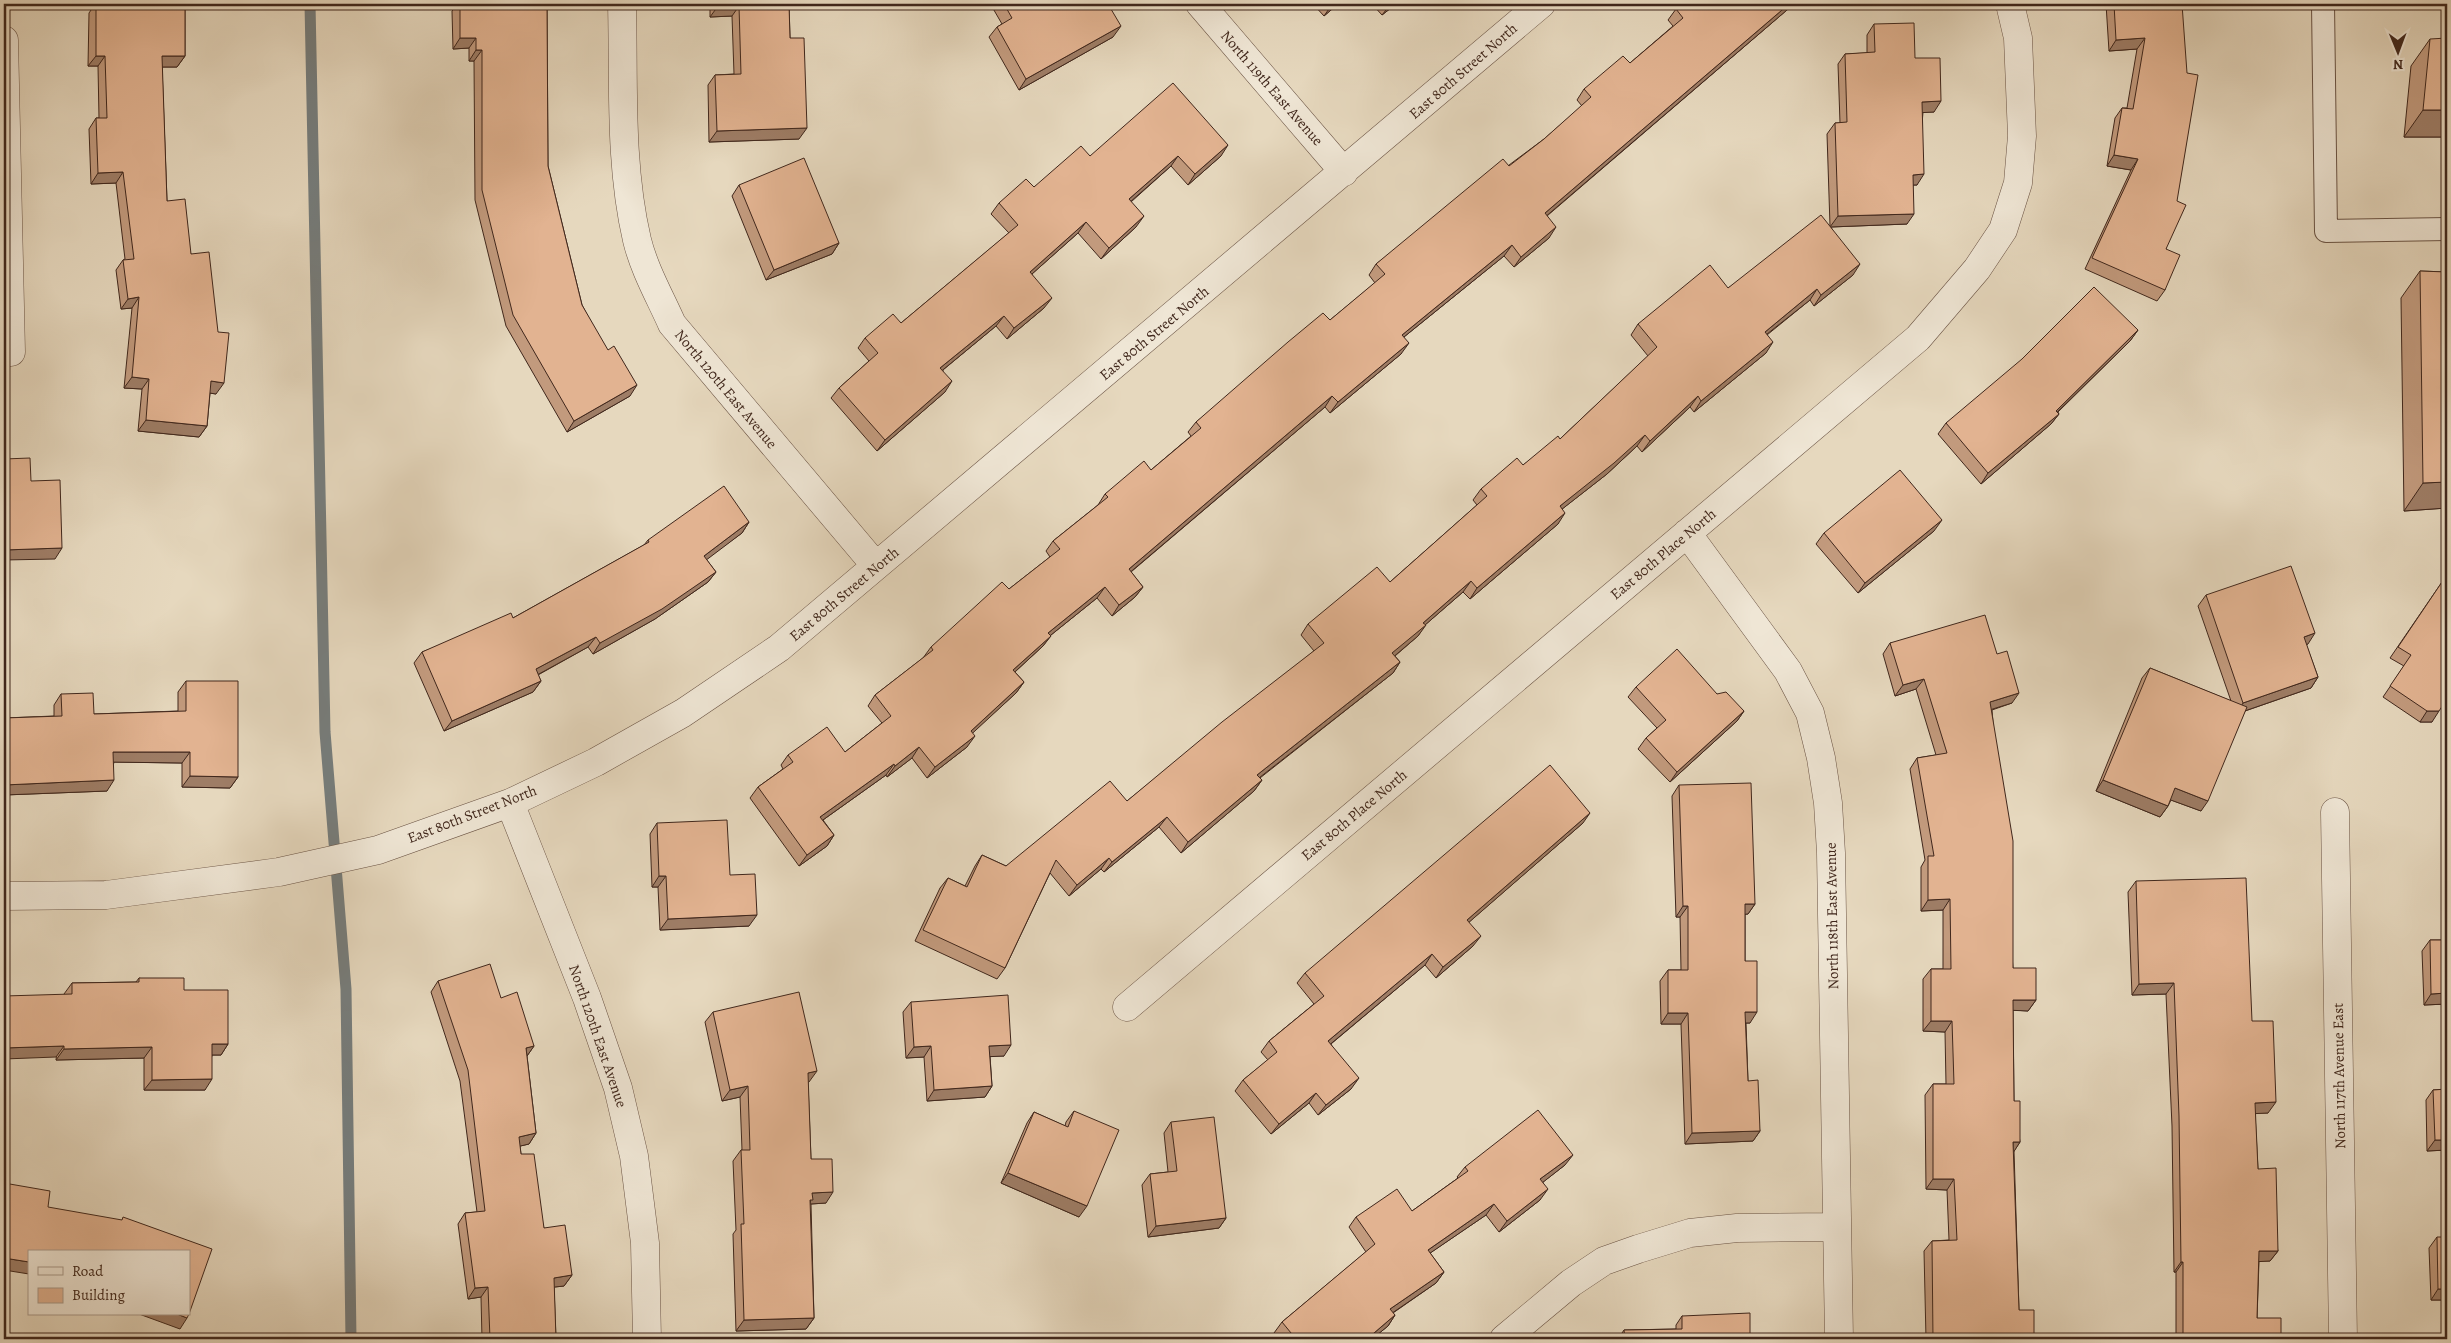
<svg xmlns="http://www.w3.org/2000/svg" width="2451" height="1343" viewBox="0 0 2451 1343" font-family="Alegreya,serif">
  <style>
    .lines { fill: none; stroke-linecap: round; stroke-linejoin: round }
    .stream { stroke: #767d7c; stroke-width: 11 }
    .lane-casing { stroke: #6a5344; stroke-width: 24 }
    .street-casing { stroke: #6a5344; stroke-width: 29 }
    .lane { stroke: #efe6d5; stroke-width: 22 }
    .street { stroke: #efe6d5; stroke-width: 28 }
    .wall { fill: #c29a7d; stroke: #40271c }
    .shaded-wall { fill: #9e7d66; stroke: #40271c }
    .building { fill: #e2b391; stroke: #40271c }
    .labels { text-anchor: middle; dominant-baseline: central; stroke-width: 4; stroke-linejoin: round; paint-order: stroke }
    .street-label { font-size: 15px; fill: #40271c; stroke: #efe6d5 }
  </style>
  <rect width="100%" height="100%" fill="#e6d8be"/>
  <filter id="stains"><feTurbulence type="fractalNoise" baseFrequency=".004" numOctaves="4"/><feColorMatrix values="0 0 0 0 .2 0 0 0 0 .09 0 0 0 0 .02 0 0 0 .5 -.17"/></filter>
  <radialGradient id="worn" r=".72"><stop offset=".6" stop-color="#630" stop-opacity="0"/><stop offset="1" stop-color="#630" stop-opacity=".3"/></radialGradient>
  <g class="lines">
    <!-- stream -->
    <path class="stream" d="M310 4 325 732 346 989 351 1339"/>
    <!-- lane casing -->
    <g class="lane-casing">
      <path id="lane" d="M2323 4 2326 231 2447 229"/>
    </g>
    <!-- street casing -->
    <g class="street-casing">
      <path id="street" d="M622 4C624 82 619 163 637 240 644 269 660 297 672 324L876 566
        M1200 4 1344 172
        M4 40 11 352 4 353
        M1687 533 1788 671 1810 713 1821 758 1828 803 1831 853 1839 1339
        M510 803 587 998 618 1088 634 1156 645 1243 647 1339
        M2335 812 2343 1339
        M4 896 106 895 279 872 378 850 510 803 596 762 683 713 779 648 1541 4
        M1127 1007 1918 338 1977 269 2003 230 2018 183 2022 136 2018 38 2010 4
        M1504 1339 1571 1283 1604 1261 1638 1249 1690 1233 1737 1228 1836 1227"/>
    </g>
    <!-- lane -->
    <use href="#lane" class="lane"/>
    <!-- street -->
    <use href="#street" class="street"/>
  </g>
  <!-- wall -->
  <path class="wall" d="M95 4H185V56L177 67H162L167 201 191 254 216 394 210 393 207 426 199 437 138 431 142 389 124 388 132 308 121 309 116 270 123 260 125 259 116 183 91 184 89 129 96 118H99L98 66H88L89 13Z
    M458 4H547L548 166 582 305 630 396 567 432 506 326 475 200 474 61H469V48L453 49 452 11Z
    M710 4H789L790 38 799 139 709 142 708 85 715 75 734 74 732 16 710 17Z
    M992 4H1062L1113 37 1019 90 989 37 997 27 1002 24 991 5Z
    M1313 4H1338L1324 16Z
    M1372 4H1396L1382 15Z
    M1794 4 1547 216 1549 238 1514 267 1504 256 1404 337 1401 354 1330 413 1325 407 1131 572 1143 587 1135 597 1112 616 1097 598 1051 635 1043 646 1015 672 1024 682 1016 693 972 733 967 747 927 778 912 758 887 777 886 775 823 820 834 835 827 846 799 866 750 798 758 787 783 769 781 765 788 755 845 752 882 723 868 706 875 695 923 658 931 647 1009 589 1050 557 1046 551 1053 541 1098 505 1105 494 1151 470 1191 436 1188 432 1196 422 1330 320 1375 283 1369 275 1376 264 1544 139 1582 106 1577 100 1584 89 1630 63 1673 26 1668 20 1676 9Z
    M2106 4H2182L2166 249 2165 290 2157 301 2085 269 2131 170 2107 166 2115 118 2122 108H2127L2137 49 2109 51Z
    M1874 24 1915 58 1934 112H1923L1917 185H1913L1907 224 1831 227 1853 275 1814 306 1810 300 1767 335 1766 353 1694 412 1690 407 1642 452 1637 446 1607 474 1562 509 1558 524 1470 599 1463 592 1425 625 1418 636 1395 656 1400 662 1393 673 1260 778 1262 780 1254 791 1181 853 1159 827 1104 872 1101 869 1069 896 1050 873 1005 968 997 979 915 941 940 888 948 878 965 886 975 866 982 855 1006 866 1127 801 1314 651 1301 635 1308 624 1390 582 1477 505 1473 500 1481 489 1523 465 1560 439 1648 356 1631 335 1638 324 1728 288 1830 226 1827 134 1835 123H1840L1838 64 1845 54 1867 53V35Z
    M2430 39 2447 137H2404L2411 66Z
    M1090 156H1221L1188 185 1171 166 1131 202 1136 227 1101 259 1078 233 1032 274 1044 308 1007 339 996 326 943 370 945 392 877 451 831 398 839 388 869 361 858 348 865 338 901 323 1009 233 991 214 999 203 1034 187Z
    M739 185 839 243 832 254 766 280 732 196Z
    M2420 271 2447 272V508L2404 511 2401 298Z
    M2138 330 2130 341 2058 412 2059 414 2051 424 1981 484 1938 434 1946 423Z
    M749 522 742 533 706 559 716 572 708 582 655 619 593 654 588 647 538 675 541 681 533 692 444 731 414 663 422 652 513 618 644 545 648 540Z
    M1934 531 1858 593 1816 544 1824 533Z
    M2442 582 2432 722H2420L2383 697 2404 666 2390 658Z
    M2206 595 2308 644H2306L2318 677 2311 688 2245 711 2201 811 2171 800 2168 806 2160 817 2096 791 2142 678 2150 668 2231 701 2198 606Z
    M1890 643 1997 654 2012 703 1992 710 2013 968 2036 1000 2028 1011 2013 1010 2014 1101 2020 1142 2014 1151 2019 1310 2034 1339H1926L1924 1251 1932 1241 1949 1240 1947 1190 1926 1189 1925 1095 1933 1084H1946L1945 1032 1923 1031V979L1931 969H1943V910L1921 911V867L1925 860 1910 769 1917 758 1936 755 1916 689 1895 696 1883 654Z
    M186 681 238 777 230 788 182 787V763L114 762 107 791 4 795V718L54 716V705L61 694 94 714 178 711V692Z
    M1636 687 1717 694 1744 711 1737 721 1670 782 1638 749 1646 738 1657 728 1628 697Z
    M1679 785 1755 904 1748 914H1745V961L1750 1023H1746L1748 1081 1760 1131 1753 1141 1685 1144 1681 1024H1661L1660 981 1668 970H1681L1680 917H1676L1672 796Z
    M657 823 730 875 749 926 660 930 658 887H652L650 834Z
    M1583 823 1469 922 1473 946 1436 978 1425 965 1331 1044 1351 1089 1318 1115 1309 1103 1271 1134 1235 1091 1243 1080 1268 1060 1261 1052 1269 1041 1314 1004 1297 983 1305 973Z
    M2136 881 2252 1021 2268 1113H2255L2258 1169 2278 1251 2270 1261H2259L2257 1318 2281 1339H2176V1272H2174L2172 1126 2166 994 2132 995 2128 892Z
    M2430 940H2447V1004L2424 1005 2422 951Z
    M139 978 184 990 228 1044 221 1055H212L205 1090H144V1058L56 1060 64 994 72 983 136 982Z
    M438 981 501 998 534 1046 527 1056 536 1133 529 1144 520 1146 521 1154 544 1228 572 1275 564 1286 554 1287 556 1339H482L481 1297 468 1299 458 1224 465 1213 477 1212 460 1081 431 992Z
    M911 1002 1004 1056H990L992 1086 985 1097 927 1101 924 1057 906 1058 903 1012Z
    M713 1012 809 1082H808L811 1159 826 1203 811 1204 814 1318 806 1329 736 1331 733 1234 736 1230 733 1161 741 1150H742L740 1097 722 1101 705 1022Z
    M2447 1089V1150L2427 1151 2426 1100 2433 1090Z
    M1074 1111 1079 1217 1001 1183 1027 1123 1034 1112 1065 1126 1066 1122Z
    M1171 1122 1226 1218 1219 1228 1148 1237 1142 1185 1150 1174 1168 1172 1164 1133Z
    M1565 1165 1543 1182 1540 1200 1499 1232 1486 1215 1430 1253 1444 1272 1436 1283 1393 1313 1395 1315 1388 1326 1372 1339H1279L1274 1333 1282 1322 1366 1252 1349 1227 1356 1217 1412 1211 1458 1178 1457 1177 1465 1167Z
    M2437 1237 2447 1300H2431L2429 1248Z
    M1682 1316 1750 1339H1618L1624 1330 1676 1329V1325Z"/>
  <!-- shaded-wall -->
  <path class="shaded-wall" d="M1334 4H1338L1324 16 1331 6Z
    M1391 4H1396L1382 15 1390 5Z
    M1789 4H1794L1537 224 1545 213Z
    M718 6H739L732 16 710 17Z
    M1121 26 1113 37 1019 90 1026 79Z
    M460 38H476L469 48 453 49Z
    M2145 38 2137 49 2109 51 2116 40Z
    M476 50H482L474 61H469Z
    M96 56H105L98 66H88Z
    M162 56H185L177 67H154Z
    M1941 101 1934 112 1915 113 1922 102Z
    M2423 110H2447V137H2404Z
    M807 128 799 139 709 142 717 131Z
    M1228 145 1221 156 1188 185 1195 174Z
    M2114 155 2138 159 2131 170 2107 166Z
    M1178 156 1171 166 1121 210 1129 199Z
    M123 172 116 183 91 184 98 173Z
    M1924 174 1917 185H1906L1913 175Z
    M1914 214 1907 224 1830 227 1838 216Z
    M1144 216 1136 227 1101 259 1109 248Z
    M1086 222 1078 233 1023 282 1030 272Z
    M1556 227 1549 238 1514 267 1521 257Z
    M839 243 832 254 766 280 774 270Z
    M1512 245 1504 256 1394 345 1402 335Z
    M1860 264 1853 275 1814 306 1821 295Z
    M1817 289 1810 300 1757 342 1765 332Z
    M139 297 132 308 121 309 128 299Z
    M1052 298 1044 308 1007 339 1014 328Z
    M1004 316 996 326 933 378 940 368Z
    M2138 330 2130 341 2048 421 2056 411Z
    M1773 342 1766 353 1694 412 1701 401Z
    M1409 343 1401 354 1330 413 1338 402Z
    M132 377 149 379 142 389 124 388Z
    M211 381 224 383 216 394 203 392Z
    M952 381 945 392 877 451 885 440Z
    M637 385 630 396 567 432 574 421Z
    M1332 396 1325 407 1121 580 1129 569Z
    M1698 396 1690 407 1642 452 1650 441Z
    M2059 414 2051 424 1981 484 1988 473Z
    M146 420 207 426 199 437 138 431Z
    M1645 435 1637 446 1607 474 1552 517 1560 506Z
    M2447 482V508L2404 511 2423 483Z
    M1565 513 1558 524 1470 599 1477 588Z
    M1942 520 1934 531 1858 593 1865 583Z
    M749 522 742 533 697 567 704 556Z
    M62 548 55 559 4 560V550Z
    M716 572 708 582 655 619 593 654 600 643Z
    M1471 581 1463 592 1417 632 1426 625 1418 636 1385 664 1392 653 1423 623Z
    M1105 587 1097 598 1041 643 1048 633Z
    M1143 587 1135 597 1112 616 1119 605Z
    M2315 633 2308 644 2296 648 2304 637Z
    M1051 636 1043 646 1006 680 1013 670Z
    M596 637 588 647 528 680 536 669Z
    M1400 662 1393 673 1250 785 1257 775Z
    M2318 677 2311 688 2236 714 2243 703Z
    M1924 679 1916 689 1895 696 1903 685Z
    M541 681 533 692 444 731 452 721Z
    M1024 682 1016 693 963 742 971 731Z
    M2019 693 2012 703 1983 712 1990 702Z
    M1744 711 1737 721 1670 782 1677 772Z
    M2427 711H2439L2432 722H2420Z
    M975 736 967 747 927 778 935 767Z
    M919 747 912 758 887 777 895 766Z
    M113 752H190L182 763 106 762Z
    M894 764 886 775 813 827 820 817Z
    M190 776 238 777 230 788 182 787Z
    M114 780 107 791 4 795V785Z
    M1262 780 1254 791 1181 853 1188 842Z
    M2103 780 2168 806 2160 817 2096 791Z
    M2175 788 2208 801 2201 811 2168 799Z
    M1590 813 1583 823 1459 931 1467 920Z
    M1167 817 1159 827 1104 872 1112 862Z
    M834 835 827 846 799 866 807 855Z
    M1109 858 1101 869 1069 896 1077 885Z
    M659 876H666L658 887H652Z
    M1950 899 1943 910 1921 911 1928 900Z
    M1745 904H1755L1748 914 1737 915Z
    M1683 906H1688L1680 917H1676Z
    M757 915 749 926 660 930 668 919Z
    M1481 936 1473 946 1436 978 1443 967Z
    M1432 954 1425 965 1321 1052 1328 1041Z
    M2174 983 2166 994 2132 995 2139 984Z
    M2447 993V1004L2424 1005 2431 994Z
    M2013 1000H2036L2028 1011 2006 1010Z
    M1745 1012H1757L1750 1023H1738Z
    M1668 1013H1688L1681 1024H1661Z
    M1931 1021H1952L1945 1032 1923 1031Z
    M212 1044H228L221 1055H205Z
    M1011 1045 1004 1056 982 1057 989 1046Z
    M64 1046 56 1057 4 1059V1048Z
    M534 1046 527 1056 526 1048Z
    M931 1046 924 1057 906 1058 914 1047Z
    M152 1047 144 1058 56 1060 64 1049Z
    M817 1071 809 1082 800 1084 808 1073Z
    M1359 1078 1351 1089 1318 1115 1326 1105Z
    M212 1079 205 1090H144L152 1080Z
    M748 1086 740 1097 722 1101 730 1090Z
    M992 1086 985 1097 927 1101 934 1090Z
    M1316 1093 1309 1103 1271 1134 1279 1124Z
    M2276 1102 2268 1113 2247 1114 2255 1103Z
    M1760 1131 1753 1141 1685 1144 1692 1133Z
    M536 1133 529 1144 512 1148 519 1137Z
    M2435 1140H2447V1150L2427 1151Z
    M2013 1142H2020L2013 1153Z
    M1573 1155 1565 1165 1533 1190 1540 1179Z
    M1008 1173 1087 1206 1079 1217 1001 1183Z
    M1933 1179H1954L1947 1190 1926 1189Z
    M1548 1189 1540 1200 1499 1232 1507 1221Z
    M833 1192 826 1203 810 1204 812 1193Z
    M1494 1204 1486 1215 1420 1260 1428 1250Z
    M1226 1218 1219 1228 1148 1237 1156 1226Z
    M2259 1251H2278L2270 1261 2251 1262Z
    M4 1258 29 1262V1274L4 1270Z
    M2181 1262H2183L2176 1272H2174Z
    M1444 1272 1436 1283 1382 1320 1390 1309Z
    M572 1275 564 1286 546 1288 554 1278Z
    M488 1287 481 1297 468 1299 475 1288Z
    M2438 1289H2447V1300H2431Z
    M139 1314H177L187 1318 180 1329Z
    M1395 1315 1388 1326 1372 1339H1367Z
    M814 1318 806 1329 736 1331 744 1320Z"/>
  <!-- building -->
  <path class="building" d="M96 4H185V56H162L167 201 185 199 191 254 209 252 218 332 229 333 224 383 211 381 207 426 146 420 149 379 132 377 139 297 128 299 123 260 134 259 123 172 98 173 96 118H107L105 56H96Z
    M460 4H547L548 166 582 305 608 350 614 346 637 385 574 421 513 315 482 190V50H476V38H460Z
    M718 4H789L790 38H804L807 128 717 131 715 75 741 74 739 6H718Z
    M1004 4H1108L1121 26 1026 79 997 27 1012 18Z
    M1682 4H1789L1545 213 1556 227 1521 257 1512 245 1402 335 1409 343 1338 402 1332 396 1129 569 1143 587 1119 605 1105 587 1048 633 1051 636 1013 670 1024 682 971 731 975 736 935 767 919 747 895 766 894 764 820 817 834 835 807 855 758 787 793 762 788 755 827 727 845 752 891 716 875 695 933 650 931 647 1002 582 1009 589 1060 549 1053 541 1108 497 1105 494 1144 461 1151 470 1201 428 1196 422 1288 342 1323 313 1330 320 1385 274 1376 264 1503 159 1509 166 1544 139 1591 97 1584 89 1623 56 1630 63 1683 18 1676 9Z
    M2114 4H2182L2187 73 2198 75 2177 201 2186 205 2166 249 2180 255 2165 290 2092 258 2138 159 2114 155 2122 108 2133 109 2145 38 2116 40Z
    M1914 23 1915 58H1940L1941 101 1922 102 1924 174 1913 175 1914 214 1838 216 1835 123 1847 122 1845 54 1875 52 1874 24Z
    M2447 38V110H2423L2430 39Z
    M1173 83 1228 145 1195 174 1178 156 1129 199 1144 216 1109 248 1086 222 1030 272 1052 298 1014 328 1004 316 940 368 952 381 885 440 839 388 878 353 865 338 893 314 901 323 1018 225 999 203 1026 179 1034 187 1081 146 1090 156Z
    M804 158 839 243 774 270 739 185Z
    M1821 215 1860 264 1821 295 1817 289 1765 332 1773 342 1701 401 1698 396 1650 441 1645 435 1614 463 1560 506 1565 513 1477 588 1471 581 1423 623 1426 625 1392 653 1400 662 1257 775 1262 780 1188 842 1167 817 1112 862 1109 858 1077 885 1056 860 1005 968 923 930 948 878 967 887 982 855 1006 866 1110 781 1127 801 1222 722 1324 643 1308 624 1377 567 1390 582 1487 496 1481 489 1517 458 1523 465 1558 436 1560 439 1657 347 1638 324 1710 265 1728 288Z
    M2420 271 2447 272V482L2423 483Z
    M2094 287 2138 330 2056 411 2059 414 1988 473 1946 423 2022 359Z
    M30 458 31 481 60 480 62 548 4 550V459Z
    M1900 470 1942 520 1865 583 1824 533Z
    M724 486 749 522 704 556 716 572 662 609 600 643 596 637 536 669 541 681 452 721 422 652 511 613 513 618 649 542 648 540Z
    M2291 566 2315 633 2304 637 2318 677 2243 703 2206 595Z
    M2442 582 2447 585V699L2439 711H2427L2390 686 2411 655 2398 647Z
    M1985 615 1997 654 2007 651 2019 693 1990 702 2013 841V968H2036V1000H2013L2014 1101H2020V1142H2013L2019 1310H2034V1339H1933L1932 1241 1957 1240 1954 1179H1933V1084H1954L1952 1021H1931V969H1951L1950 899 1928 900V856H1934L1917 758 1947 753 1924 679 1903 685 1890 643Z
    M1677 649 1717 694 1726 692 1744 711 1677 772 1646 738 1666 720 1636 687Z
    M2150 668 2247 707 2208 801 2175 788 2168 806 2103 780Z
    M186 681H238V777L190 776V752H113L114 780 4 785V718L62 716 61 694 93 693 94 714 186 711Z
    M1550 765 1590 813 1467 920 1481 936 1443 967 1432 954 1328 1041 1359 1078 1326 1105 1316 1093 1279 1124 1243 1080 1277 1052 1269 1041 1324 996 1305 973Z
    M1751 783 1755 904H1745V961H1757V1012H1745L1748 1081 1758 1080 1760 1131 1692 1133 1688 1013H1668V970H1688V906H1683L1679 785Z
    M727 820 730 875 755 874 757 915 668 919 666 876H659L657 823Z
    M2246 878 2252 1021H2273L2276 1102 2255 1103 2258 1169 2276 1168 2278 1251H2259L2257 1318H2281V1339H2183V1262H2181L2179 1116 2174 983 2139 984 2136 881Z
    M2430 940H2447V993L2431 994Z
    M490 964 501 998 517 992 534 1046 526 1048 536 1133 519 1137 521 1154H534L544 1228 565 1225 572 1275 554 1278 556 1339H490L488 1287 475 1288 465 1213 485 1211 468 1070 438 981Z
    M139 978H184V990H228V1044H212V1079L152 1080V1047L64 1049V1046L4 1048V996L72 994V983L139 982Z
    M799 992 817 1071 808 1073 811 1159H832L833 1192 812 1193 813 1200H810L814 1318 744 1320 741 1224H744L741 1150H750L748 1086 730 1090 713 1012Z
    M1008 995 1011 1045 989 1046 992 1086 934 1090 931 1046 914 1047 911 1002Z
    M2447 1089V1140H2435L2433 1090Z
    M1538 1110 1573 1155 1540 1179 1548 1189 1507 1221 1494 1204 1428 1250 1444 1272 1390 1309 1395 1315 1367 1339H1296L1282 1322 1375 1244 1356 1217 1397 1189 1412 1211 1468 1171 1465 1167Z
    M1074 1111 1119 1130 1087 1206 1008 1173 1034 1112 1068 1127Z
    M1214 1117 1226 1218 1156 1226 1150 1174 1177 1171 1171 1122Z
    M4 1183 50 1191 48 1207 122 1220 123 1217 212 1249 189 1314V1252H29V1262L4 1258Z
    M2437 1237H2447V1289H2438Z
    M1750 1313V1339H1625L1624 1330 1682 1329V1316Z
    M177 1314H189L187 1318Z"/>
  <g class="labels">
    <!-- street labels -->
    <g class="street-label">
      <text transform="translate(1463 71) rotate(-41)">East 80th Street North</text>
      <text transform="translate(1272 88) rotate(49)">North 119th East Avenue</text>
      <text transform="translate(1154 333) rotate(-40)">East 80th Street North</text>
      <text transform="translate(726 389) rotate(50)">North 120th East Avenue</text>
      <text transform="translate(1663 554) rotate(-40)">East 80th Place North</text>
      <text transform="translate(844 594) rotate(-40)">East 80th Street North</text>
      <text transform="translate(472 814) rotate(-21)">East 80th Street North</text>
      <text transform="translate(1354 815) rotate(-40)">East 80th Place North</text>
      <text transform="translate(1832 916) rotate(-91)">North 118th East Avenue</text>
      <text transform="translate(598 1036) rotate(71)">North 120th East Avenue</text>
      <text transform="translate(2339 1076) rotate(-91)">North 117th Avenue East</text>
    </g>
  </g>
  <!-- margin -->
  <rect width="2451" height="1343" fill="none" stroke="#e6d8be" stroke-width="20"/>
  <rect x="5" y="5" width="2441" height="1333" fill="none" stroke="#40271c" stroke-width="2.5"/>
  <rect x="10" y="10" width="2431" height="1323" fill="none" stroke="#40271c"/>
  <!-- legend -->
  <rect x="28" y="1250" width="162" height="65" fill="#efe6d5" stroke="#a99a8b"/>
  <rect x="38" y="1267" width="25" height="8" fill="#efe6d5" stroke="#a99a8b"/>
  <text x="72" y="1276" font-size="15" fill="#40271c">Road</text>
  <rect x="38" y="1288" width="25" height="15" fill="#e2b391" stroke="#a99a8b"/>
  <text x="72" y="1300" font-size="15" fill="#40271c">Building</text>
  <!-- north arrow -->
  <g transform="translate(2398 52) rotate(179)" stroke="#efe6d5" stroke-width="4" paint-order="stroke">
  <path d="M0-4L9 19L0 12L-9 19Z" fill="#40271c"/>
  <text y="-8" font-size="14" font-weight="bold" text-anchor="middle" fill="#40271c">N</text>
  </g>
  <rect width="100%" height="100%" filter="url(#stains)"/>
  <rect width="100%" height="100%" fill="url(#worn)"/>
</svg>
